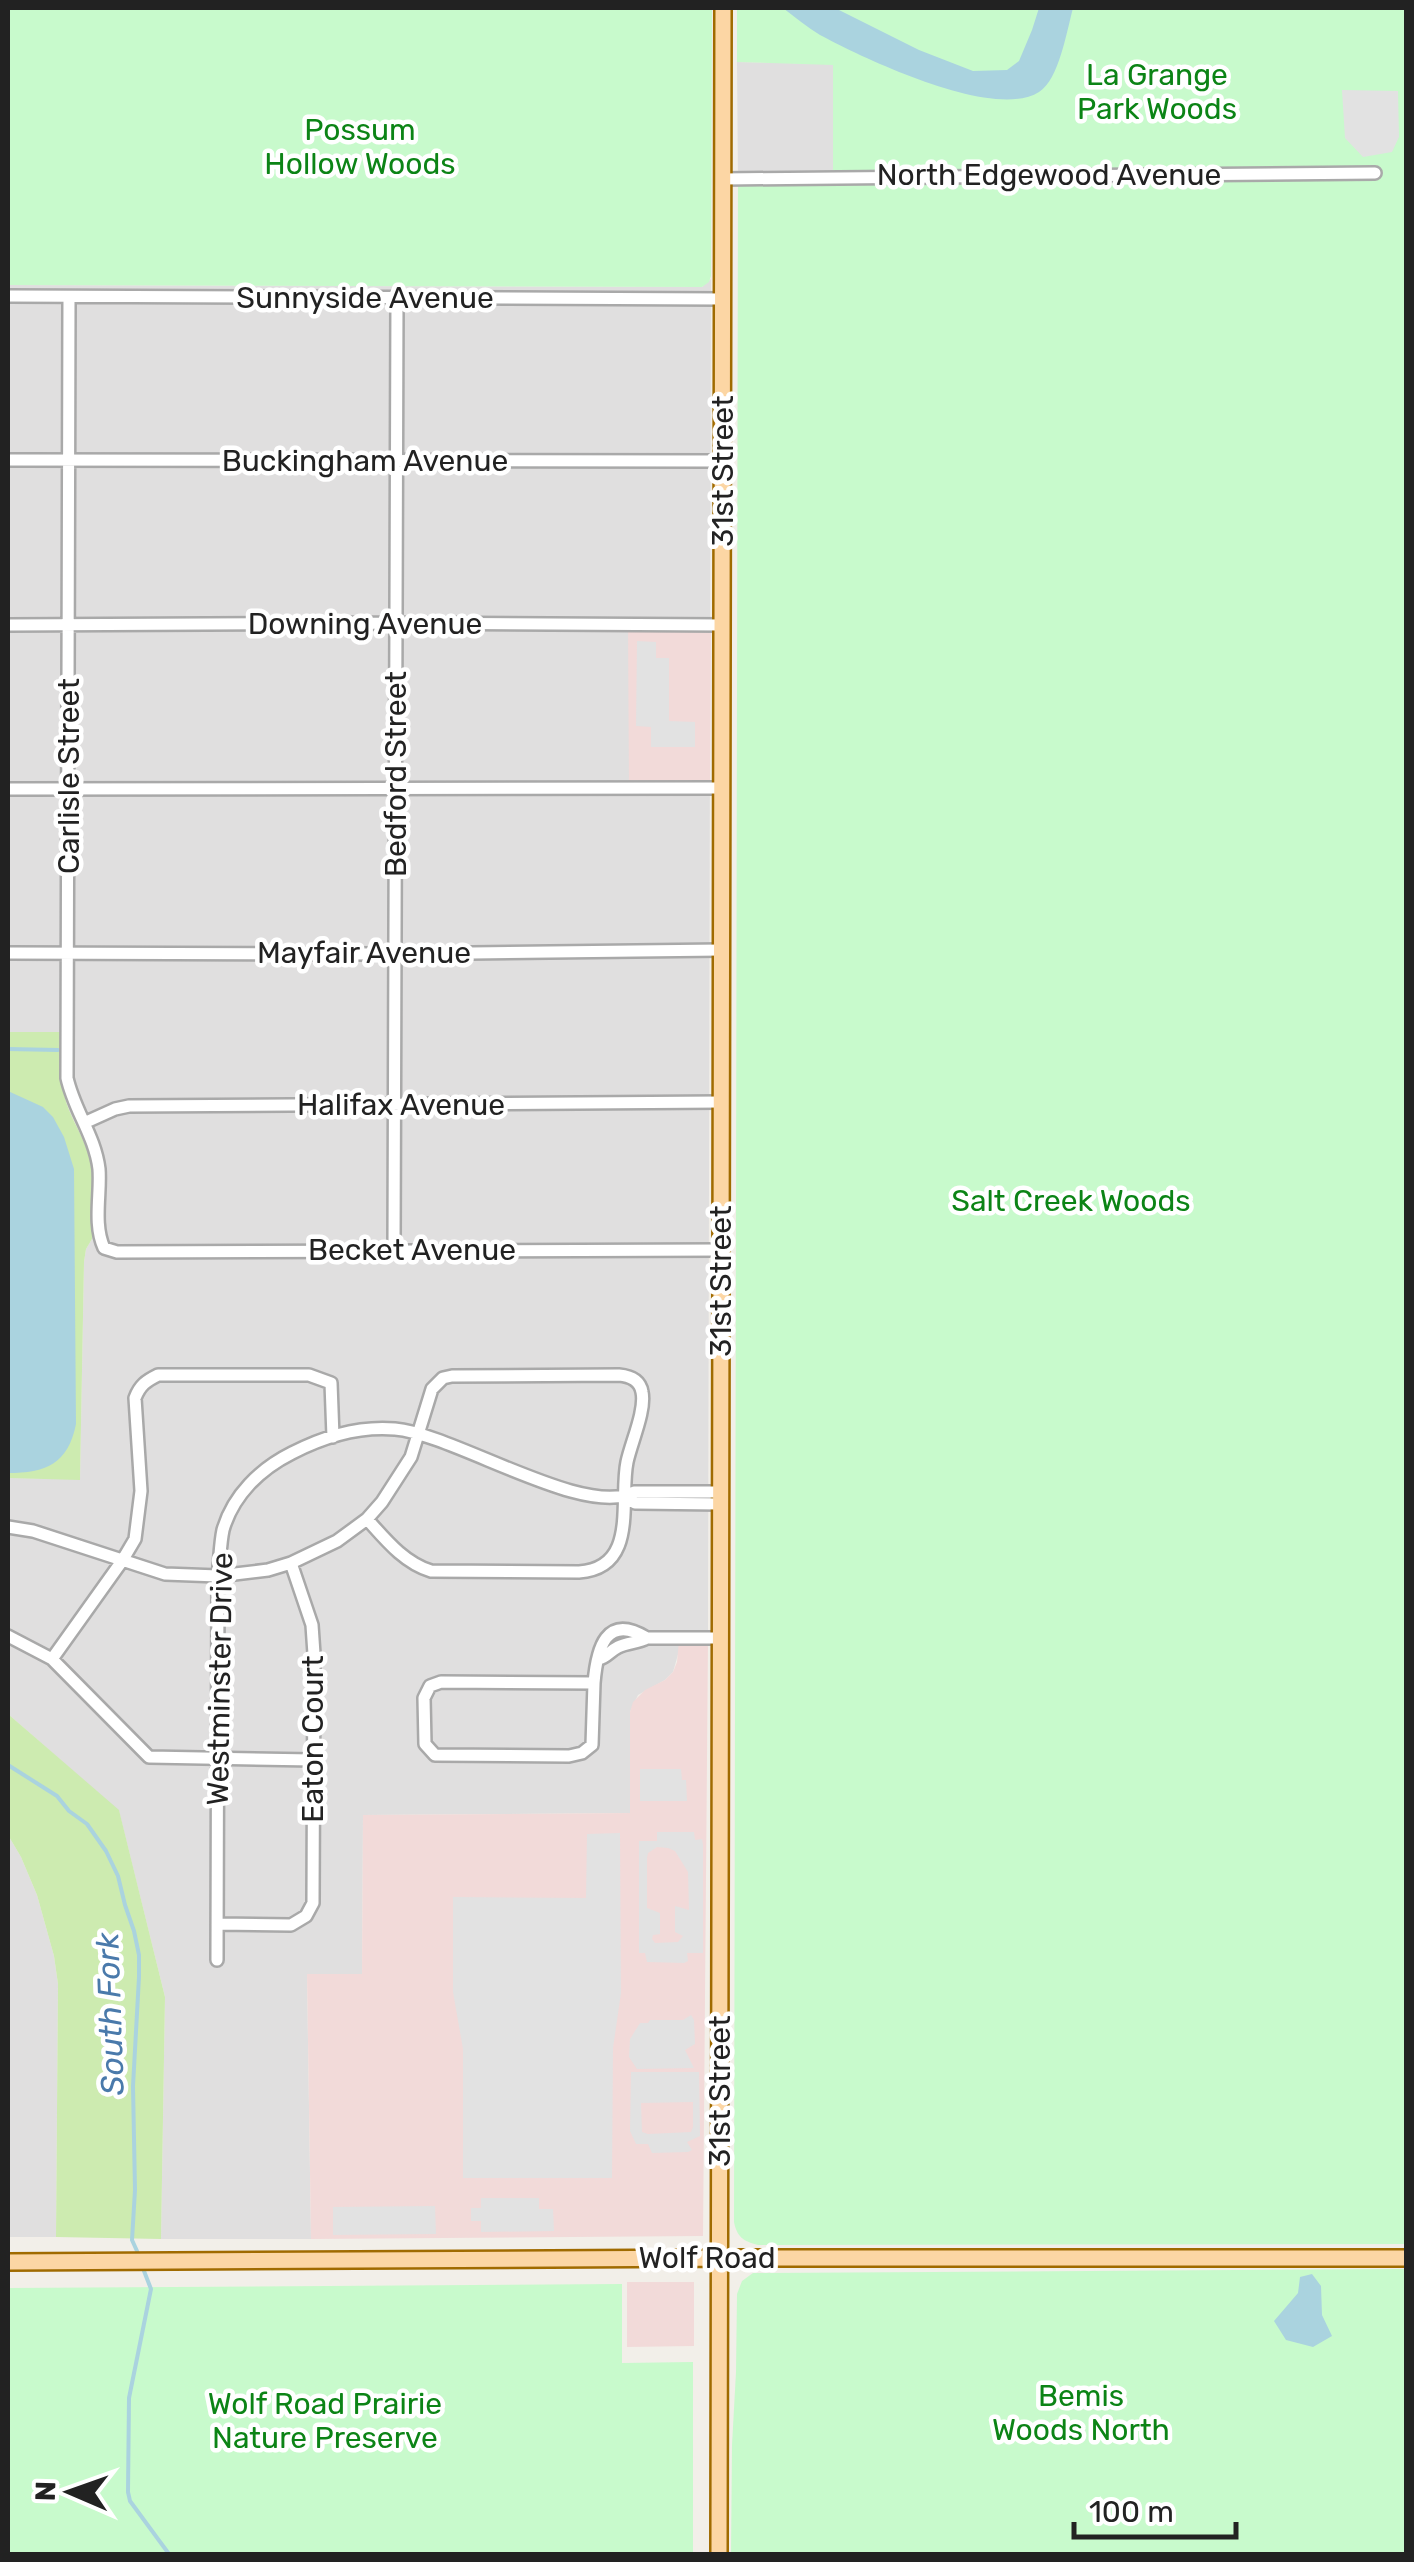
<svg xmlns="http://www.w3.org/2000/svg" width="1414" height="2562" viewBox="0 0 1414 2562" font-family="Rubik,sans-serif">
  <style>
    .residential { fill: #e0dfdf }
    .commercial { fill: #f2dad9 }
    .grass { fill: #cdebb0 }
    .park { fill: #c8facc }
    .parking { fill: #e2e2e2; fill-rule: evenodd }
    .water { fill: #aad3df }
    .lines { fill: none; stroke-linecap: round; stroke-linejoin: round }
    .stream { stroke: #aad3df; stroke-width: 4 }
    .minor-casing { stroke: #a9a9a9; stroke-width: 16 }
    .major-casing { stroke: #a06b00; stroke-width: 20 }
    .minor { stroke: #fff; stroke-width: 11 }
    .major { stroke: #fcd6a4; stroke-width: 15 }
    .labels { text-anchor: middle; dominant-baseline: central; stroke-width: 9; stroke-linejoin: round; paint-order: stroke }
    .park-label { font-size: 30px; fill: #0c8416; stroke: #fff }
    .street-label { font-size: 30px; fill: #222; stroke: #fff }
    .water-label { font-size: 32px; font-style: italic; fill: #4a7aab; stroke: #fff }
  </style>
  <rect width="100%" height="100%" fill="#f2efe9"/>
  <!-- residential -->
  <path class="residential" d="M737 62 833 64V179L738 180Z
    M711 279 708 1640 679 1651 673 1672 665 1680 638 1695 630 1712 631 1813 363 1815 362 1974 307 1975 311 2239H161L165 1997 119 1811 8 1714V1478L80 1479 84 1262 86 1249 92 1239V1184L85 1142 69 1111 64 1093 60 1072 61 1032H8V285L702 287Z
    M8 1835 21 1857 37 1895 54 1956 58 1984 56 2237H8Z"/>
  <!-- commercial -->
  <path class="commercial" d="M628 623 711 624 710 789H629Z
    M679 1640H708L703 2236 311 2239 307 1974H362L363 1815 630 1813V1712L633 1702 645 1690 665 1680 673 1672 677 1662Z
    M627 2282H694V2346L627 2347Z"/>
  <!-- grass -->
  <path class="grass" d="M8 1032H61C61 1058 59 1085 69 1110 76 1127 86 1142 90 1161 95 1186 92 1214 92 1239L86 1249 84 1262 80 1480 8 1478Z
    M8 1714 119 1810 165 1997 161 2239 56 2237 58 1984 54 1956 37 1895 21 1857 8 1835Z"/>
  <!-- park -->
  <path class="park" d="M8 8H712L711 276 709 282 702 287 8 285Z
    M737 8H1406V2244L758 2245C743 2241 737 2237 734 2222L738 180 833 179V65L737 62Z
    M1406 2269V2554H731L732 2445 736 2372 737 2294 742 2281 753 2273Z
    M622 2284V2363L693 2362V2554H8V2288Z"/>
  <!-- parking -->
  <path class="parking" d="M1342 90 1398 91 1399 137 1392 152 1363 157 1345 138Z
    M637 641 656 642V658H669V721L695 722V747H651V727L636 726Z
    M640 1769H681L682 1780H686L687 1801H640Z
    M657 1832H694L695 1840 702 1839 703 1845V1953H687L688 1961 684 1963 647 1962 645 1953H639V1841H657ZM657 1847 668 1848 675 1851 688 1872 689 1910 675 1906V1932L683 1936 678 1942 655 1943 652 1939 653 1935 660 1934V1913L647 1908V1858L648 1853Z
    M620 1833 621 1993 613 2048 612 2178H463V2049L453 1992V1897L586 1898 587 1834Z
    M691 2015 694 2020 695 2044 685 2050 694 2068 637 2069 629 2057 630 2039 640 2023H648L650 2020H683Z
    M631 2072H699L700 2136 687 2142 692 2150 688 2152 652 2153 648 2144H636L630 2131ZM693 2102V2127L691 2132 648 2134 642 2132 641 2103Z
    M481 2198H539V2209H553L554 2231 481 2232V2221H471V2208H481Z
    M435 2206 436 2234 333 2235V2207Z"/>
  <!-- water -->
  <path class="water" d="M783 8H835L919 50 973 71 1007 70 1019 61 1032 30 1039 8H1073C1067 30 1059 80 1039 92 994 121 863 58 820 35 807 27 795 17 783 8Z
    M8 1091 43 1107 53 1117 64 1137 74 1169 76 1424C68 1464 46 1473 8 1473Z
    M1312 2274 1321 2286 1322 2315 1332 2336 1313 2347 1286 2340 1274 2321 1298 2293 1300 2277Z"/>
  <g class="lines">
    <!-- stream -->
    <path class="stream" d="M8 1049 58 1050
      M8 1765 57 1796 69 1811 87 1824 106 1851 118 1876 125 1905 134 1931 139 1955V1977L133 2086 135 2190 132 2240 137 2251
      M144 2271 151 2289 129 2398 128 2492 130 2501 169 2554"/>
    <!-- minor casing -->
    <g class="minor-casing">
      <path id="minor" d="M723 179 1375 173
        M8 296 723 299
        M69 297 67 1078C74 1110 95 1136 99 1169 101 1194 93 1224 104 1248L117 1252 721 1250
        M8 460 723 461
        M8 625 397 623 723 625
        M8 789 722 788
        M8 953 395 954 721 950
        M84 1123 115 1109 129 1106 721 1102
        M394 1250 397 297
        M625 1497 635 1503 720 1504
        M8 1527 33 1531 165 1574 218 1576 268 1570 291 1563 337 1541 367 1519 382 1502 411 1457 432 1389 443 1378 452 1376 619 1375C630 1376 640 1380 642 1392 646 1410 631 1443 627 1462 619 1500 639 1568 579 1572L431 1571C404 1563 385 1539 367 1519
        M8 1636 52 1659 149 1757 313 1760
        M52 1659 122 1561 135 1539 141 1491 135 1398C140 1385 146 1381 158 1375H309L331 1383 333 1437
        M599 1659C607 1657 610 1651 618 1647 628 1642 638 1643 647 1638H720
        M441 1682 594 1683 592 1745 582 1753 569 1756 435 1755 425 1744 424 1698 430 1686Z
        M594 1683C597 1648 606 1613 647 1638
        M217 1924 291 1925 306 1916 313 1903 314 1654 312 1625 291 1563
        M217 1960 218 1576C220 1561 220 1544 223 1530 233 1495 260 1469 292 1453 323 1437 360 1426 395 1429 454 1434 585 1519 634 1492H720"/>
    </g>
    <!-- major casing -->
    <g class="major-casing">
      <path id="major" d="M8 2262 720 2258H1406
        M719 2554 723 8"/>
    </g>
    <!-- minor -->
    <use href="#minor" class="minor"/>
    <!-- major -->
    <use href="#major" class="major"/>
  </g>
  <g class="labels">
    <!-- park labels -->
    <g class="park-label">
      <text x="1157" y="75">La Grange<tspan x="1157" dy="34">Park Woods</tspan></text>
      <text x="360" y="130">Possum<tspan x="360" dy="34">Hollow Woods</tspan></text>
      <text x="1071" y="1201">Salt Creek Woods</text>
      <text x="1081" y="2396">Bemis<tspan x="1081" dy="34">Woods North</tspan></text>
      <text x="325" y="2404">Wolf Road Prairie<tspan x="325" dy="34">Nature Preserve</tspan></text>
    </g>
    <!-- street labels -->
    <g class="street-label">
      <text x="1049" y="175">North Edgewood Avenue</text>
      <text x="365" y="298">Sunnyside Avenue</text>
      <text x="365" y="461">Buckingham Avenue</text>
      <text transform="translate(723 471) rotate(-90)">31st Street</text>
      <text x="365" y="624">Downing Avenue</text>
      <text transform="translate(396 774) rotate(-90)">Bedford Street</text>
      <text transform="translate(69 776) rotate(-90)">Carlisle Street</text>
      <text x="364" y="953">Mayfair Avenue</text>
      <text x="401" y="1105">Halifax Avenue</text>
      <text x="412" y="1250">Becket Avenue</text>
      <text transform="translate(721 1281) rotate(-90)">31st Street</text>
      <text transform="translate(220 1679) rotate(-89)">Westminster Drive</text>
      <text transform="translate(313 1739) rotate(-90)">Eaton Court</text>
      <text transform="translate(720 2091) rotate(-90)">31st Street</text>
      <text x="707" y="2258">Wolf Road</text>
    </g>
    <!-- water labels -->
    <g class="water-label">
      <text transform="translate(110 2014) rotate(-92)">South Fork</text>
    </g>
  </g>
  <!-- border -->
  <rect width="1414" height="2562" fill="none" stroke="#222222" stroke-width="20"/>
  <!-- north arrow -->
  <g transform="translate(70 2492) rotate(272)" stroke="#ffffff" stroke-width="8" paint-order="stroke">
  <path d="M0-8L18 38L0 25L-18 38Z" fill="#222222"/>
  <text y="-15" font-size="28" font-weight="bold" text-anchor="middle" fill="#222222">N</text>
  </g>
  <!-- scale -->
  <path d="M1074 2522v15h162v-15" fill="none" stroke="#222222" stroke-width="5"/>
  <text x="1089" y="2522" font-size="30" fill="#222222" stroke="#ffffff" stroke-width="8" paint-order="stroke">100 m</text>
</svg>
